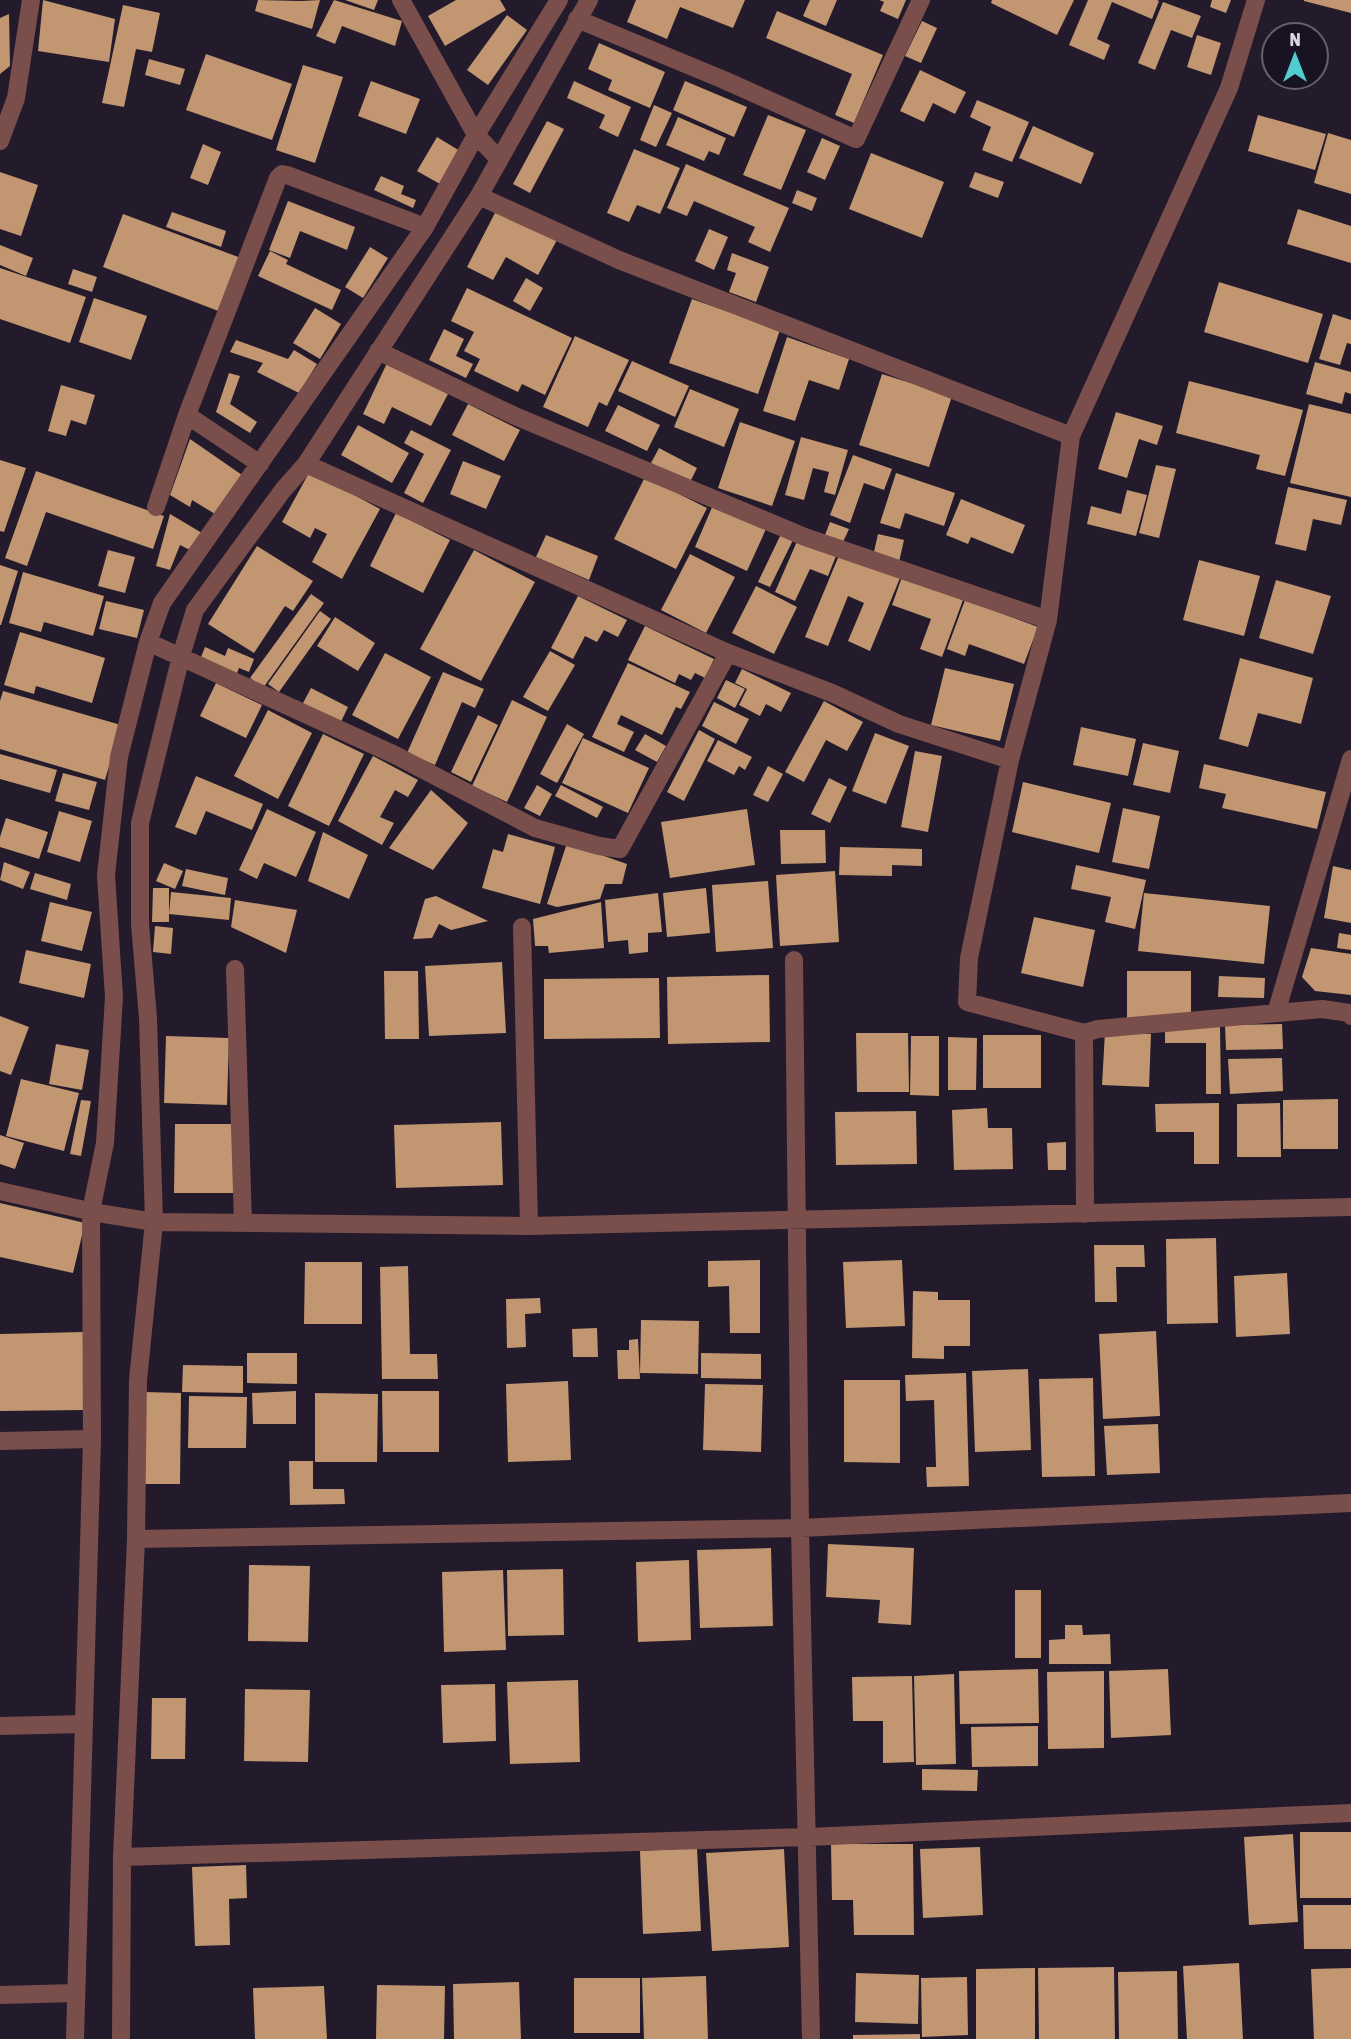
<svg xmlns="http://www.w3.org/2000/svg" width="1351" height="2039" viewBox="0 0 1351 2039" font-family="'Asap Condensed',sans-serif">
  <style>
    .building { fill: #c19670 }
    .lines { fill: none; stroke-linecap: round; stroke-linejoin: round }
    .minor { stroke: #7a4e4b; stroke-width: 18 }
  </style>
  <rect width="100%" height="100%" fill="#231b2c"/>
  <!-- building -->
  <path class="building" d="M43 0 115 19 109 62 38 51Z
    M258 0 301 1 320 0 312 29 255 11Z
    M334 0 402 21 395 46 342 26 335 44 316 36Z
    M345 0H378L374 10Z
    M456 0H500L506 10 445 46 428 16Z
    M636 0H745L733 28 680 7 667 39 627 22Z
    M810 0H837L826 26 803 16Z
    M879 0H906L898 19 880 11 884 2Z
    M992 0H1074L1057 35 991 3Z
    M1088 0H1157L1159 1 1152 19 1112 2 1097 39 1110 45 1104 60 1069 45Z
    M1212 0H1231L1226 13 1210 7Z
    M1304 0H1351V13L1304 1Z
    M1163 2 1201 16 1192 38 1171 30 1155 70 1138 63Z
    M123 5 160 13 152 52 136 49 124 107 102 103Z
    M777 11 883 55 854 123 835 115 852 74 766 38Z
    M9 14 10 66 0 74V18Z
    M507 15 527 30 488 85 467 70Z
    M922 21 937 28 921 63 905 56Z
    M1197 35 1221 43 1211 75 1187 67Z
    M599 43 665 72 650 108 608 90 612 80 588 69Z
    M206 54 292 84 272 140 186 110Z
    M149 59 185 69 180 85 145 75Z
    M303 65 343 77 315 163 276 150Z
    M920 70 966 92 955 114 933 103 924 122 900 111Z
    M371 81 420 99 406 134 358 116Z
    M574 81 631 107 618 137 599 128 605 115 567 98Z
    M685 81 747 107 734 137 673 110Z
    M977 100 1029 122 1012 162 982 150 991 127 970 117Z
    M654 105 672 113 656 147 640 140Z
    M768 115 806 130 781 190 743 175Z
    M1258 115 1326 134 1315 170 1248 151Z
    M678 117 726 138 719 155 709 151 704 161 666 145Z
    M547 121 564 129 530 193 513 184Z
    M1033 126 1094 153 1081 184 1019 158Z
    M1328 133 1351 140V194L1314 183Z
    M437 137 460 151 440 184 417 171Z
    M822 138 840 146 825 180 807 172Z
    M203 144 221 152 208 185 190 178Z
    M634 149 680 168 660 214 637 205 629 222 607 213Z
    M871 153 944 182 922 238 849 209Z
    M686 164 789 208 770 252 748 242 755 227 694 201 687 216 667 208Z
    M0 172 38 185 21 236 0 229Z
    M975 172 1004 182 998 198 969 187Z
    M381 176 404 186 401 194 416 200 413 208 374 190Z
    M797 190 817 198 812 211 792 203Z
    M288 201 355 227 347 250 300 231 290 258 269 250Z
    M497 209 557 240 538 275 506 257 493 280 467 267Z
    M1298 209 1351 226V263L1287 244Z
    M172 212 226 231 221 247 166 227Z
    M123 214 241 258 221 312 103 267Z
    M709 229 728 237 714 270 695 261Z
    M0 245 33 258 26 276 0 265Z
    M370 247 388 258 363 298 345 287Z
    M270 251 288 260 286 264 341 290 332 310 258 276Z
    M732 253 769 267 756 302 729 292 736 273 727 270Z
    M0 268 86 297 70 343 0 319Z
    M73 269 97 277 92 292 68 284Z
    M526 278 543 288 530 311 513 301Z
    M1219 282 1323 314 1308 363 1204 332Z
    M467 288 572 338 545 395 522 384 518 392 474 371 480 359 464 351 474 332 451 321Z
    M94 298 147 316 131 360 79 342Z
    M692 299 780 330 758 394 669 363Z
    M315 308 341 324 320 359 293 343Z
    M1333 314 1351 320V344L1347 343 1340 365 1319 359Z
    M444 329 464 339 456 356 473 364 466 378 429 360Z
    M575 336 629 360 607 406 599 402 588 427 543 407Z
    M787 337 849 359 839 390 809 380 795 421 763 411Z
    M236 340 288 359 294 350 317 364 299 393 257 372 263 363 230 352Z
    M632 361 689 386 675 417 618 391Z
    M1315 362 1351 372V394L1345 392 1342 404 1306 394Z
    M387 363 448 394 431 426 392 407 384 424 363 414Z
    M229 373 240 376 230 404 257 422 250 433 216 412Z
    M882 374 952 396 929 467 859 445Z
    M1189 381 1303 410 1285 476 1256 469 1260 455 1176 433Z
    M61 385 95 395 86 425 71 420 66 436 48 431Z
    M690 389 739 409 724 447 674 427Z
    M468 404 520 430 504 461 452 435Z
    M1309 404 1351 414V497L1290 483Z
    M618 405 660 425 647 451 605 431Z
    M1116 412 1163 426 1157 445 1139 439 1127 478 1098 469Z
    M740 422 795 441 772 506 718 488Z
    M358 425 409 453 392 483 341 455Z
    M411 430 451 450 423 503 404 493 424 454 404 443Z
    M801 437 848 450 835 495 824 492 829 472 813 468 804 500 785 495Z
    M190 439 245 477 220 517 192 500 190 507 170 495Z
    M659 448 697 468 689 484 651 463Z
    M853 455 892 469 884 490 864 483 850 523 830 515Z
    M0 460 26 468 4 532 0 531Z
    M463 461 501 476 486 509 450 494Z
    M1156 465 1176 469 1159 538 1139 533Z
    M36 471 164 516 153 549 46 512 27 566 5 558Z
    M310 471 380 509 342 579 312 562 327 534 315 528 310 538 282 522Z
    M896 473 955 493 944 526 905 513 900 529 880 523Z
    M645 477 707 508 676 569 614 539Z
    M1288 487 1347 500 1341 525 1313 519 1306 551 1275 544Z
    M1127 490 1147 495 1136 536 1087 524 1091 506 1121 514Z
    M961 499 1025 525 1013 554 971 537 968 544 946 535Z
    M713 505 766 529 747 571 695 547Z
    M396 513 450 540 423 593 370 566Z
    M170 514 202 533 190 550 180 545 170 570 156 566Z
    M830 522 849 529 843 542 825 535Z
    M781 534 793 540 770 587 758 582Z
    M878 534 904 540 899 562 873 556Z
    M546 535 598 556 589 580 536 557Z
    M798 539 836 556 828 576 810 569 795 601 775 592Z
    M257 546 313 581 293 611 285 606 254 653 208 624Z
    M108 550 135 557 125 593 98 586Z
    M474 550 535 582 481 681 420 649Z
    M840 553 900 578 870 651 848 641 864 603 848 596 828 646 805 637Z
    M690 554 735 577 706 633 661 610Z
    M1199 560 1260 576 1244 636 1183 620Z
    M0 565 18 571 1 625H0Z
    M23 572 104 596 93 636 44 622 41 632 9 623Z
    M902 577 963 600 942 657 920 649 931 619 892 605Z
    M1276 580 1331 596 1313 654 1259 638Z
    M756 586 797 607 774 654 732 633Z
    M311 594 324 603 263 688 250 678Z
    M578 596 627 620 618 637 604 630 597 642 585 636 573 659 551 648Z
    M965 600 1038 627 1024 664 969 644 965 656 947 649Z
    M106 601 144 610 137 638 99 629Z
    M320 611 331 619 279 692 268 684Z
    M335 617 375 643 358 671 317 646Z
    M645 626 714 659 705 678 695 673 691 680 679 674 675 683 628 660Z
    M20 632 105 658 92 703 36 686 34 694 4 685Z
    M205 647 225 656 228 648 254 659 249 672 239 668 235 678 199 662Z
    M550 651 575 665 548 711 523 697Z
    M385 653 431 677 398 739 352 715Z
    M1240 658 1313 678 1301 724 1258 713 1248 747 1219 739Z
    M628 663 690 692 681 709 676 707 662 735 621 715 617 724 634 732 624 752 592 737Z
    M945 668 1014 684 1000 741 931 725Z
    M742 669 791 693 781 712 766 704 760 716 739 705 747 689 735 683Z
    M443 672 484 689 475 708 462 702 435 765 407 753Z
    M726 680 745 689 735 708 717 698Z
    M216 683 262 705 246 738 200 716Z
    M311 688 348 707 340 724 302 705Z
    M3 691 121 725 105 780 0 749V701Z
    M512 700 547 717 507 802 472 786Z
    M824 701 863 722 847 751 826 740 804 782 785 772Z
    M714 702 749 719 736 744 702 726Z
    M268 710 312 733 278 799 234 776Z
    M478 715 498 725 471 782 451 772Z
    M567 724 584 734 557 783 540 774Z
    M1081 727 1136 739 1128 776 1073 765Z
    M699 730 715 739 684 801 667 792Z
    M875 733 909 746 886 804 852 791Z
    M323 734 364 754 329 826 288 806Z
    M645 734 666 746 657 762 635 750Z
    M583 738 649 768 628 813 562 783Z
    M718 740 752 757 745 770 739 766 734 775 707 761Z
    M1143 743 1179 751 1170 793 1133 785Z
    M915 751 942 756 928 832 901 827Z
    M0 754 57 770 50 793 0 779Z
    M373 756 418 780 408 797 395 790 380 817 394 823 382 845 338 821Z
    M1204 764 1326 792 1317 829 1222 808 1226 794 1199 788Z
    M768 766 783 774 768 802 753 795Z
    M63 773 97 782 89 810 55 801Z
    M196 776 263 804 252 830 206 811 196 835 175 827Z
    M829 778 847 787 830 823 811 814Z
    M1023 782 1111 803 1099 853 1012 832Z
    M537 785 552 794 540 816 524 808Z
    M561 785 603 807 597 818 555 796Z
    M431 790 468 823 433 870 389 848Z
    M1123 808 1160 816 1149 869 1112 862Z
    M267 809 316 832 296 877 264 863 257 879 239 870Z
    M747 809 755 865 670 878 661 822Z
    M59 811 92 821 80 862 47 852Z
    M6 818 48 832 39 859 0 847V837Z
    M780 830H825L826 863 781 864Z
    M323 832 368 855 349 899 308 881Z
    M508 834 555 847 540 904 482 888 493 849 503 852Z
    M567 843 627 864 622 884H605L600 899 557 907 547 904Z
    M840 847 922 849V866L892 865V876L839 875Z
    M4 862 30 872 23 889 0 880Z
    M164 863 183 871 175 889 156 881Z
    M1076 865 1146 880 1135 929 1105 922 1111 897 1071 889Z
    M1333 866 1351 870V923L1324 918Z
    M186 869 228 878 225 895 182 886Z
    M835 871 839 942 780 946 776 875Z
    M35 873 71 884 67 900 30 889Z
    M768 881 773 948 716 952 712 885Z
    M153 888H169V922H152Z
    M706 888 710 933 667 937 663 893Z
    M171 892 231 898 229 920 169 914Z
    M658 893 662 932 648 933V952L629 954 628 940 608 942 605 900Z
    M1144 893 1270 906 1264 964 1138 951Z
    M436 896 488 921 451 930 439 924 432 938 413 939 425 899Z
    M235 900 297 910 286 953 231 927Z
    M50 902 92 912 82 951 41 941Z
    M601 902 604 948 549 953 548 946H535L533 919Z
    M1034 917 1095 930 1083 987 1021 973Z
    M155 926 173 928 171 954 153 952Z
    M1339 933 1351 935V950L1337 948Z
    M1311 948 1351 954V995L1315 991 1302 977Z
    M26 950 91 964 84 998 19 983Z
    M502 962 506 1033 429 1036 425 966Z
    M384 971H418L419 1039H385Z
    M1127 971H1191V1018H1127Z
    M769 975 770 1042 668 1044 667 977Z
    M1219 976 1265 978 1264 998 1218 997Z
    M659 978 660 1038 544 1039V979Z
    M0 1016 29 1027 11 1075 0 1071Z
    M1282 1024 1283 1049 1226 1050 1225 1025Z
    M1165 1026H1220L1221 1094H1206V1043H1165Z
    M1105 1032 1151 1034 1149 1087 1102 1085Z
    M856 1033H908L909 1092H857Z
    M983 1035H1041V1088H983Z
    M166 1036 229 1038 227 1105 164 1103Z
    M911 1036H939V1096L910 1095Z
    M948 1037 977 1038 976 1090H948Z
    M56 1044 89 1050 82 1090 49 1084Z
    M1282 1058 1283 1091 1230 1094 1228 1059Z
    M21 1079 79 1093 64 1151 6 1136Z
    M1338 1099V1149H1283V1100Z
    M81 1100 91 1101 81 1156 70 1154Z
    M1219 1103V1164H1194V1132H1156L1155 1104Z
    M1280 1103 1281 1157H1237V1104Z
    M987 1108 988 1128H1012L1013 1169 954 1170 952 1110Z
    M916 1111 917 1164 836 1165 835 1112Z
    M501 1122 503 1185 396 1188 394 1125Z
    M175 1124H234L233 1193H174Z
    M0 1135 24 1143 15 1169 0 1164Z
    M1066 1142V1170H1048L1047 1143Z
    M0 1203 85 1223 73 1273 0 1257Z
    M1216 1238 1218 1323 1167 1324 1166 1239Z
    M1094 1245H1144L1145 1267H1116L1117 1302H1095Z
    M760 1260V1333H730L729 1286 708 1287V1261Z
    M902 1260 905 1326 846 1328 843 1262Z
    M305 1262H362V1324H304Z
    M408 1266 410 1354H437L438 1379H382L380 1267Z
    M1287 1273 1290 1334 1236 1337 1234 1276Z
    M913 1291 938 1292V1300H970V1346H944V1359L912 1358Z
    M540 1298 541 1313 525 1314 526 1347 507 1348 506 1299Z
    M641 1320 699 1321 698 1374 640 1373Z
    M597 1328 598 1357H573L572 1329Z
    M1156 1331 1160 1416 1103 1419 1099 1334Z
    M83 1332 85 1410 0 1411V1334Z
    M638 1339 640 1379H618L617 1350H629V1340Z
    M247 1353H297V1384L247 1383Z
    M701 1353 761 1354V1379L701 1378Z
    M183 1365 243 1366V1393L182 1392Z
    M1028 1369 1031 1450 975 1452 972 1371Z
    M966 1373 969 1486 927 1487 926 1467H936L934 1400 906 1401 905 1375Z
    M1093 1378 1095 1476 1042 1477 1039 1379Z
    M844 1380H900V1463L844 1462Z
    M568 1381 571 1460 508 1462 506 1384Z
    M705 1384 763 1385 761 1452 703 1450Z
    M296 1391V1424H253L252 1393Z
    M382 1391H439V1452H383Z
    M144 1392 181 1393 180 1484H142Z
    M315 1393 378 1394 377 1462H315Z
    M189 1396 247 1397 246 1448H188Z
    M1158 1424 1160 1473 1107 1475 1104 1426Z
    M289 1461H313V1489H344L345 1504 290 1505Z
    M828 1544 914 1548 911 1625 878 1623 880 1600 826 1597Z
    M771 1548 773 1626 700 1628 697 1550Z
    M689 1560 691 1640 638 1642 636 1562Z
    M249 1565 310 1566 308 1642 248 1641Z
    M563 1569 564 1635 508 1636 507 1570Z
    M503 1570 506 1650 444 1652 442 1572Z
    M1015 1590H1041V1658H1015Z
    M1065 1625H1082L1083 1635 1110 1634 1111 1664H1049V1640L1065 1639Z
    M1038 1669 1039 1723 960 1724 959 1671Z
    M1168 1669 1171 1735 1111 1738 1109 1671Z
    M1104 1671V1748L1048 1749 1047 1672Z
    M954 1674 956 1764 916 1765 914 1676Z
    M912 1676 914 1762 883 1763V1721H853L852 1677Z
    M578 1680 580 1762 510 1764 507 1682Z
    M495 1684 496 1741 443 1743 441 1685Z
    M245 1689 310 1690 308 1762 244 1761Z
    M152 1698H186L185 1759H151Z
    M1038 1726V1766L972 1767 971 1727Z
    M922 1769 978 1770 977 1791 922 1790Z
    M1300 1832H1351V1898H1300Z
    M1293 1834 1298 1922 1249 1925 1244 1837Z
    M831 1844H913L914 1935H854L853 1900H832Z
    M980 1847 983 1915 923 1918 920 1849Z
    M697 1848 701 1931 643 1934 640 1851Z
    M784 1849 789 1947 712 1951 706 1853Z
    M246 1865 247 1898 229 1899 230 1945 195 1946 192 1867Z
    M1303 1905H1351V1949H1304Z
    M1239 1963 1243 2039H1187L1183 1966Z
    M1114 1967 1115 2039H1039L1038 1968Z
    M1035 1968V2039H976V1969Z
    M1351 1968V2039H1314L1311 1969Z
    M1177 1971 1178 2039H1119L1118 1972Z
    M856 1973 919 1975 918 2024 855 2022Z
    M706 1976 708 2039H644L642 1978Z
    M967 1977 968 2035 922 2037 921 1978Z
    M574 1978H640V2033H574Z
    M519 1982 521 2039H454L453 1984Z
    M377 1985 445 1986 444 2039H376Z
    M324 1986 327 2039H255L253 1988Z
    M920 2034V2039H853V2035Z"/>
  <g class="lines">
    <!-- minor -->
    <path class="minor" d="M401 0 476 135 499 159
      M1256 0 1229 88 1071 436 1048 620 1010 760 969 958 967 1002 1084 1033 1098 1029 1322 1009 1350 1013 1351 1016
      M577 19 724 80 856 139 921 0
      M0 141 16 98 31 0
      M479 196 619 260 1071 436
      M378 351 515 416 805 537 1048 620
      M187 415 260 464
      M306 464 728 653 832 693 899 724 1010 760
      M156 507 187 415 278 178 282 174 287 175 425 227
      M148 642 395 755 535 828 599 846 620 849 728 653
      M522 927 529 1226
      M794 960 800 1528 811 2039
      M235 969 243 1223
      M1276 1013 1351 759
      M1084 1033 1085 1214
      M0 1191 98 1213 154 1222 529 1226 1351 1207
      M0 1441 92 1439
      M136 1539 800 1528 1351 1503
      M0 1726 84 1724
      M122 1857 808 1837 1351 1813
      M0 1995 76 1993
      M75 2039 92 1439 91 1211 105 1143 114 997 106 875 119 757 148 642 162 603 425 227 476 135 559 0
      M121 2039 122 1857 136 1539 138 1380 154 1222 148 1018 140 924V823L181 656 195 610 283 490 306 464 479 196 589 0"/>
  </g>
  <!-- north arrow -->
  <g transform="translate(1295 56)"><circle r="33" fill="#191222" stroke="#67606f" stroke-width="2"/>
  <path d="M0-5L12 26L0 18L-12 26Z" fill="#51ccd1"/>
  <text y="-10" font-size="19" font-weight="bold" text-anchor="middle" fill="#dbd6e2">N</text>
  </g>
</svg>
